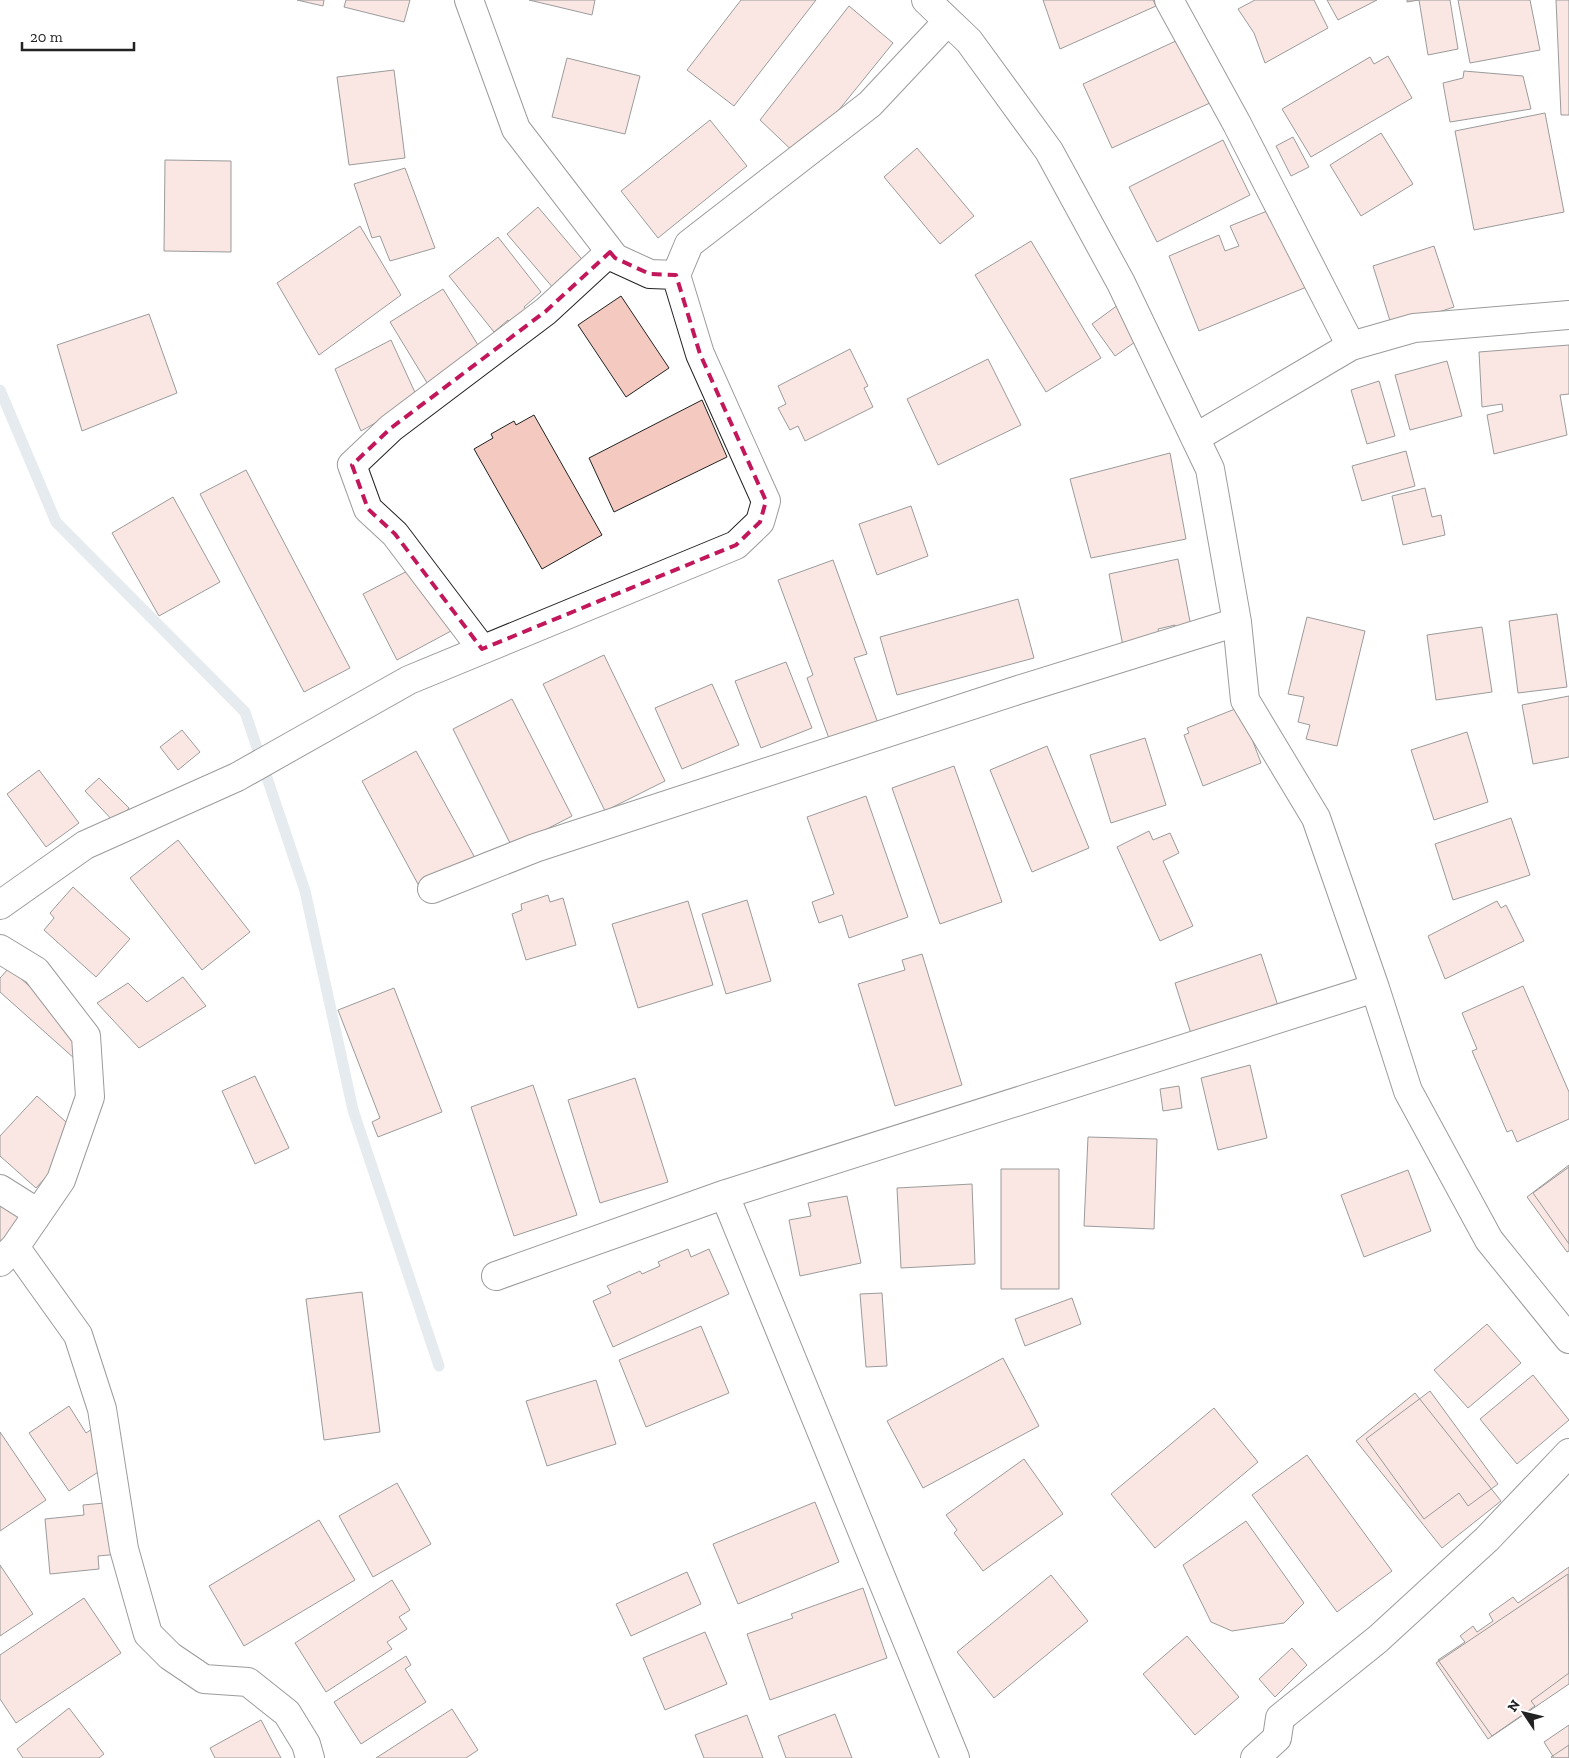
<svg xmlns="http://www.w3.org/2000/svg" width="1569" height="1758" viewBox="0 0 1569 1758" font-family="'Zilla Slab',serif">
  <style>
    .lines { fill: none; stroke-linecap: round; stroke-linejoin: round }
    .stream { stroke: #c7d3dd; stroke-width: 11 }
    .building { fill: #f3c9c0; stroke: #222 }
    .minor-casing { stroke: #222; stroke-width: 30 }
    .minor { stroke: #fff; stroke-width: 28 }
    .marked { fill: none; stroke: #c2185b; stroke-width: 4; stroke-dasharray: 10 6; stroke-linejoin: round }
  </style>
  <rect width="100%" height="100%" fill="#fff"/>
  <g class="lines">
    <!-- stream -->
    <path class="stream" d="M0 390 56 522 245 712 305 891 353 1110 439 1366"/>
  </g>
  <!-- building -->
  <path class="building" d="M297 0H324L323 6Z
    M346 0H410L404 22 344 7Z
    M529 0H595L592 15Z
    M741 0H816L734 106 687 70Z
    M1043 0H1153L1156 6 1060 49Z
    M1255 0H1314L1328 28 1265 63 1254 33 1238 9Z
    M1327 0H1377L1338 20Z
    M1407 0H1450L1458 49 1428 55 1419 0 1407 2Z
    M1458 0H1530L1540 50 1470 63Z
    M1556 0H1569V115H1561Z
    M849 6 893 43 800 158 760 120Z
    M1193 33 1223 97 1112 148 1083 84Z
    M1388 56 1412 98 1311 157 1282 109 1370 57 1374 64Z
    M567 58 640 76 625 134 552 117Z
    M394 70 405 158 349 165 337 77Z
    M1464 71 1523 76 1531 109 1450 122 1443 83 1463 78Z
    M1545 113 1564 212 1474 230 1455 131Z
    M710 120 747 166 658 238 621 191Z
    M1381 133 1413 184 1361 216 1330 165Z
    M1293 137 1309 167 1291 176 1276 146Z
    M1223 140 1250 195 1157 242 1129 187Z
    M917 148 974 216 940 244 884 177Z
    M165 160 231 161V252L164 251Z
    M405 168 435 248 390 261 380 236 372 238 354 184Z
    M1282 205 1314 284 1199 331 1169 256 1219 235 1225 251 1239 246 1230 226Z
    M538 207 591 270 560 296 507 234Z
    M360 226 401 295 319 355 277 283Z
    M498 237 541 292 524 307 529 313 513 327 508 320 494 332 449 276Z
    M1031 241 1101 358 1046 392 975 275Z
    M1434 246 1454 307 1392 327 1373 266Z
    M443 289 483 353 429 386 390 322Z
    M621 296 669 368 626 397 578 325Z
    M1122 302 1145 335 1115 356 1092 324Z
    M149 314 177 393 82 431 57 345Z
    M391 340 418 399 361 431 335 369Z
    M1569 345V394L1560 395 1567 435 1494 454 1487 415 1503 411 1502 404 1482 407 1479 352Z
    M850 349 868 386 864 388 873 407 805 441 798 426 790 430 778 408 786 404 778 386Z
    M988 359 1021 425 938 465 907 399Z
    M1447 361 1462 416 1410 430 1395 375Z
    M1379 381 1395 436 1367 444 1351 390Z
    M702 400 727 457 614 512 589 458Z
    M534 415 602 535 542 569 474 449 493 438 491 434 514 421 516 425Z
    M1406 451 1415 486 1362 501 1352 466Z
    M1170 453 1186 539 1091 558 1070 479Z
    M246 470 350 668 304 692 200 494Z
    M1425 488 1432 517 1441 515 1445 535 1403 545 1392 496Z
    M173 497 220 582 159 616 112 533Z
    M911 506 928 556 877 575 859 524Z
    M1178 559 1192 632 1177 635 1175 625 1158 629 1160 638 1123 646 1109 574Z
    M833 560 867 654 854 658 879 726 831 744 807 678 813 675 778 580Z
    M417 566 451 631 397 660 363 594Z
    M1018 599 1034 658 897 695 880 637Z
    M1557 614 1567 687 1518 693 1509 621Z
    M1307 617 1365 631 1337 746 1306 739 1310 725 1298 722 1304 697 1288 694Z
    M1482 627 1492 692 1436 700 1427 635Z
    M604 655 665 781 605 811 543 684Z
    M786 662 812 728 761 748 735 681Z
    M712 684 739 745 682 769 655 708Z
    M1569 696V757L1533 764 1522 705Z
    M512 699 572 816 512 847 453 729Z
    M1240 707 1261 763 1203 786 1184 735 1189 733 1187 728Z
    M182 730 200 752 178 770 160 747Z
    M1467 732 1488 802 1434 820 1411 750Z
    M1145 738 1166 805 1111 823 1090 755Z
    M1047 746 1089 848 1032 872 990 770Z
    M416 751 480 867 425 897 362 781Z
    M954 766 1002 902 940 924 892 788Z
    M39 770 79 823 46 847 7 794Z
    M99 778 129 808 115 823 85 791Z
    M866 796 908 917 849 938 842 915 819 923 812 902 834 894 807 817Z
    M1511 818 1530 875 1453 900 1435 844Z
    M1149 831 1153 840 1170 833 1179 853 1163 861 1193 926 1160 941 1117 847Z
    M178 840 250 932 202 970 130 878Z
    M73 887 130 939 96 977 44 930 54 918 50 913Z
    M548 895 550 902 563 898 576 945 526 960 512 914 522 910 521 904Z
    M747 900 771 981 726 994 702 914Z
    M688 901 713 985 638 1008 612 924Z
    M1497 901 1501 908 1506 905 1524 941 1445 979 1428 936Z
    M922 954 962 1085 895 1106 858 984 905 970 902 960Z
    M1261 954 1280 1012 1193 1040 1175 983Z
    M9 968 91 1041 75 1059 0 992V978Z
    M183 977 206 1006 139 1048 97 1003 128 983 147 1002Z
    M1523 986 1569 1092V1119L1517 1142 1512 1130 1507 1132 1472 1051 1477 1049 1462 1013Z
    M394 988 442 1112 378 1137 372 1122 380 1118 338 1010Z
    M1250 1065 1267 1138 1218 1150 1201 1078Z
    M255 1076 289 1148 255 1164 222 1091Z
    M635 1078 668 1182 600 1203 568 1100Z
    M533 1085 577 1215 514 1236 471 1107Z
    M1179 1086 1182 1108 1163 1111 1160 1089Z
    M37 1096 75 1130 68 1153 36 1188 0 1156V1136Z
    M1088 1137 1157 1139 1154 1229 1084 1226Z
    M1569 1165V1251L1567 1252 1527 1197Z
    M1569 1167V1244L1533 1193Z
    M1001 1169H1059V1289H1001Z
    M1408 1170 1431 1231 1364 1257 1341 1195Z
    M0 1183 35 1217 0 1254Z
    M972 1184 975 1264 901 1268 897 1188Z
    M847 1196 861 1263 800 1276 789 1220 811 1216 808 1203Z
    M688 1249 691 1257 709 1249 729 1294 613 1347 593 1301 611 1293 607 1286 640 1271 642 1274 660 1266 658 1262Z
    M362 1292 380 1432 324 1440 306 1299Z
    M882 1293 887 1366 866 1367 860 1294Z
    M1072 1298 1081 1324 1025 1346 1015 1319Z
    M1487 1324 1521 1363 1468 1408 1434 1370Z
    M701 1326 729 1393 646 1427 619 1360Z
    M1003 1358 1039 1426 923 1488 887 1421Z
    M1533 1375 1569 1420 1517 1464 1480 1419Z
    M596 1380 616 1444 547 1466 526 1401Z
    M1430 1391 1498 1484 1468 1506 1459 1493 1424 1519 1366 1439Z
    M1415 1393 1501 1501 1442 1548 1356 1441Z
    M69 1406 86 1433 95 1427 109 1465 69 1491 29 1433Z
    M1214 1408 1258 1462 1155 1548 1111 1494Z
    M0 1432 46 1500 0 1531Z
    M1307 1455 1392 1571 1337 1612 1252 1495Z
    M1024 1459 1063 1514 983 1571 954 1533 957 1530 946 1515Z
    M397 1483 431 1544 373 1577 339 1516Z
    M115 1502 120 1554 98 1556 99 1569 50 1574 45 1519 84 1515 83 1505Z
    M815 1502 839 1562 738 1604 713 1544Z
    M319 1520 355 1580 244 1646 209 1586Z
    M1246 1521 1304 1603 1284 1623 1232 1631 1211 1622 1183 1565Z
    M0 1565 33 1614 0 1636Z
    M1569 1567V1673L1531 1701 1535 1706 1492 1736 1438 1660 1465 1642 1460 1636 1473 1626 1477 1632 1493 1621 1489 1614 1513 1597 1518 1603Z
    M687 1572 701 1604 631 1636 616 1604Z
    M1568 1574 1569 1684 1488 1739 1436 1663Z
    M1051 1575 1088 1621 994 1698 957 1652Z
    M392 1580 410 1610 399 1617 407 1629 387 1642 392 1649 326 1692 295 1643Z
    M863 1588 887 1658 770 1700 747 1634 793 1618 791 1614Z
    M84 1598 121 1653 16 1723 0 1699V1655Z
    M705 1632 727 1684 665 1710 643 1658Z
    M1187 1636 1239 1697 1195 1735 1143 1674Z
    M1292 1648 1307 1665 1275 1697 1259 1679Z
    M406 1656 411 1665 405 1669 426 1702 361 1744 334 1702Z
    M69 1708 104 1754 99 1758H23L17 1749Z
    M452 1709 478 1750 466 1758H376Z
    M835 1714 852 1758H786L778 1736Z
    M747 1715 763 1758H704L695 1735Z
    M261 1720 281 1758H215L210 1748Z
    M1569 1725V1758H1554L1544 1742Z
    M1569 1745V1758H1552L1551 1757Z"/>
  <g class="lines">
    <!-- minor casing -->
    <g class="minor-casing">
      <path id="minor" d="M469 0 516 129 615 258 650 274 676 275
        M926 0 969 41 1049 151 1121 283 1210 469 1237 622 1245 700 1316 818 1375 988 1408 1091 1489 1240 1569 1339
        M1169 0 1237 124 1351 346
        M1195 438 1351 346 1414 328 1569 315
        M482 649 395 534 368 509 352 465 391 428 546 311 610 252
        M432 889 535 848 1018 690 1237 622
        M0 905 85 845 237 777 409 680 736 545 760 522 766 501 700 354 676 275 689 244 870 104 948 21
        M0 949 36 971 86 1036 90 1097 61 1180 15 1247 0 1262
        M0 1189 38 1213
        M726 1194 728 1203 955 1758
        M15 1247 78 1335 102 1409 124 1549 148 1634 170 1656 204 1679 248 1682 287 1713 306 1744 310 1758
        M496 1276 726 1194 1375 988
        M1255 1758 1277 1738 1280 1718 1378 1639 1487 1539 1569 1453"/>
    </g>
    <!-- minor -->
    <use href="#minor" class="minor"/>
  </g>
  <!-- marked area -->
  <path d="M0 0H1569V1758H0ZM610 252 615 258 650 274 676 275 700 354 766 501 760 522 736 545 482 649 395 534 368 509 352 465 391 428 546 311Z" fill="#fff" fill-opacity=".55" fill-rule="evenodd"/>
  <path class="marked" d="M610 252 615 258 650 274 676 275 700 354 766 501 760 522 736 545 482 649 395 534 368 509 352 465 391 428 546 311Z"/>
  <!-- north arrow -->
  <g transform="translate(1524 1713) rotate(305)" stroke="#ffffff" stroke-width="4" paint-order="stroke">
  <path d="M0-4L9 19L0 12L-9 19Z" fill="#222222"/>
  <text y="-8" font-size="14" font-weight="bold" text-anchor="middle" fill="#222222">N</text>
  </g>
  <!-- scale -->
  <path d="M22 42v8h112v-8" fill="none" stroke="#222222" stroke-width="2.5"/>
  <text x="30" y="42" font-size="15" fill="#222222" stroke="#ffffff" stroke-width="4" paint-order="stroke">20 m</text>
</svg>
